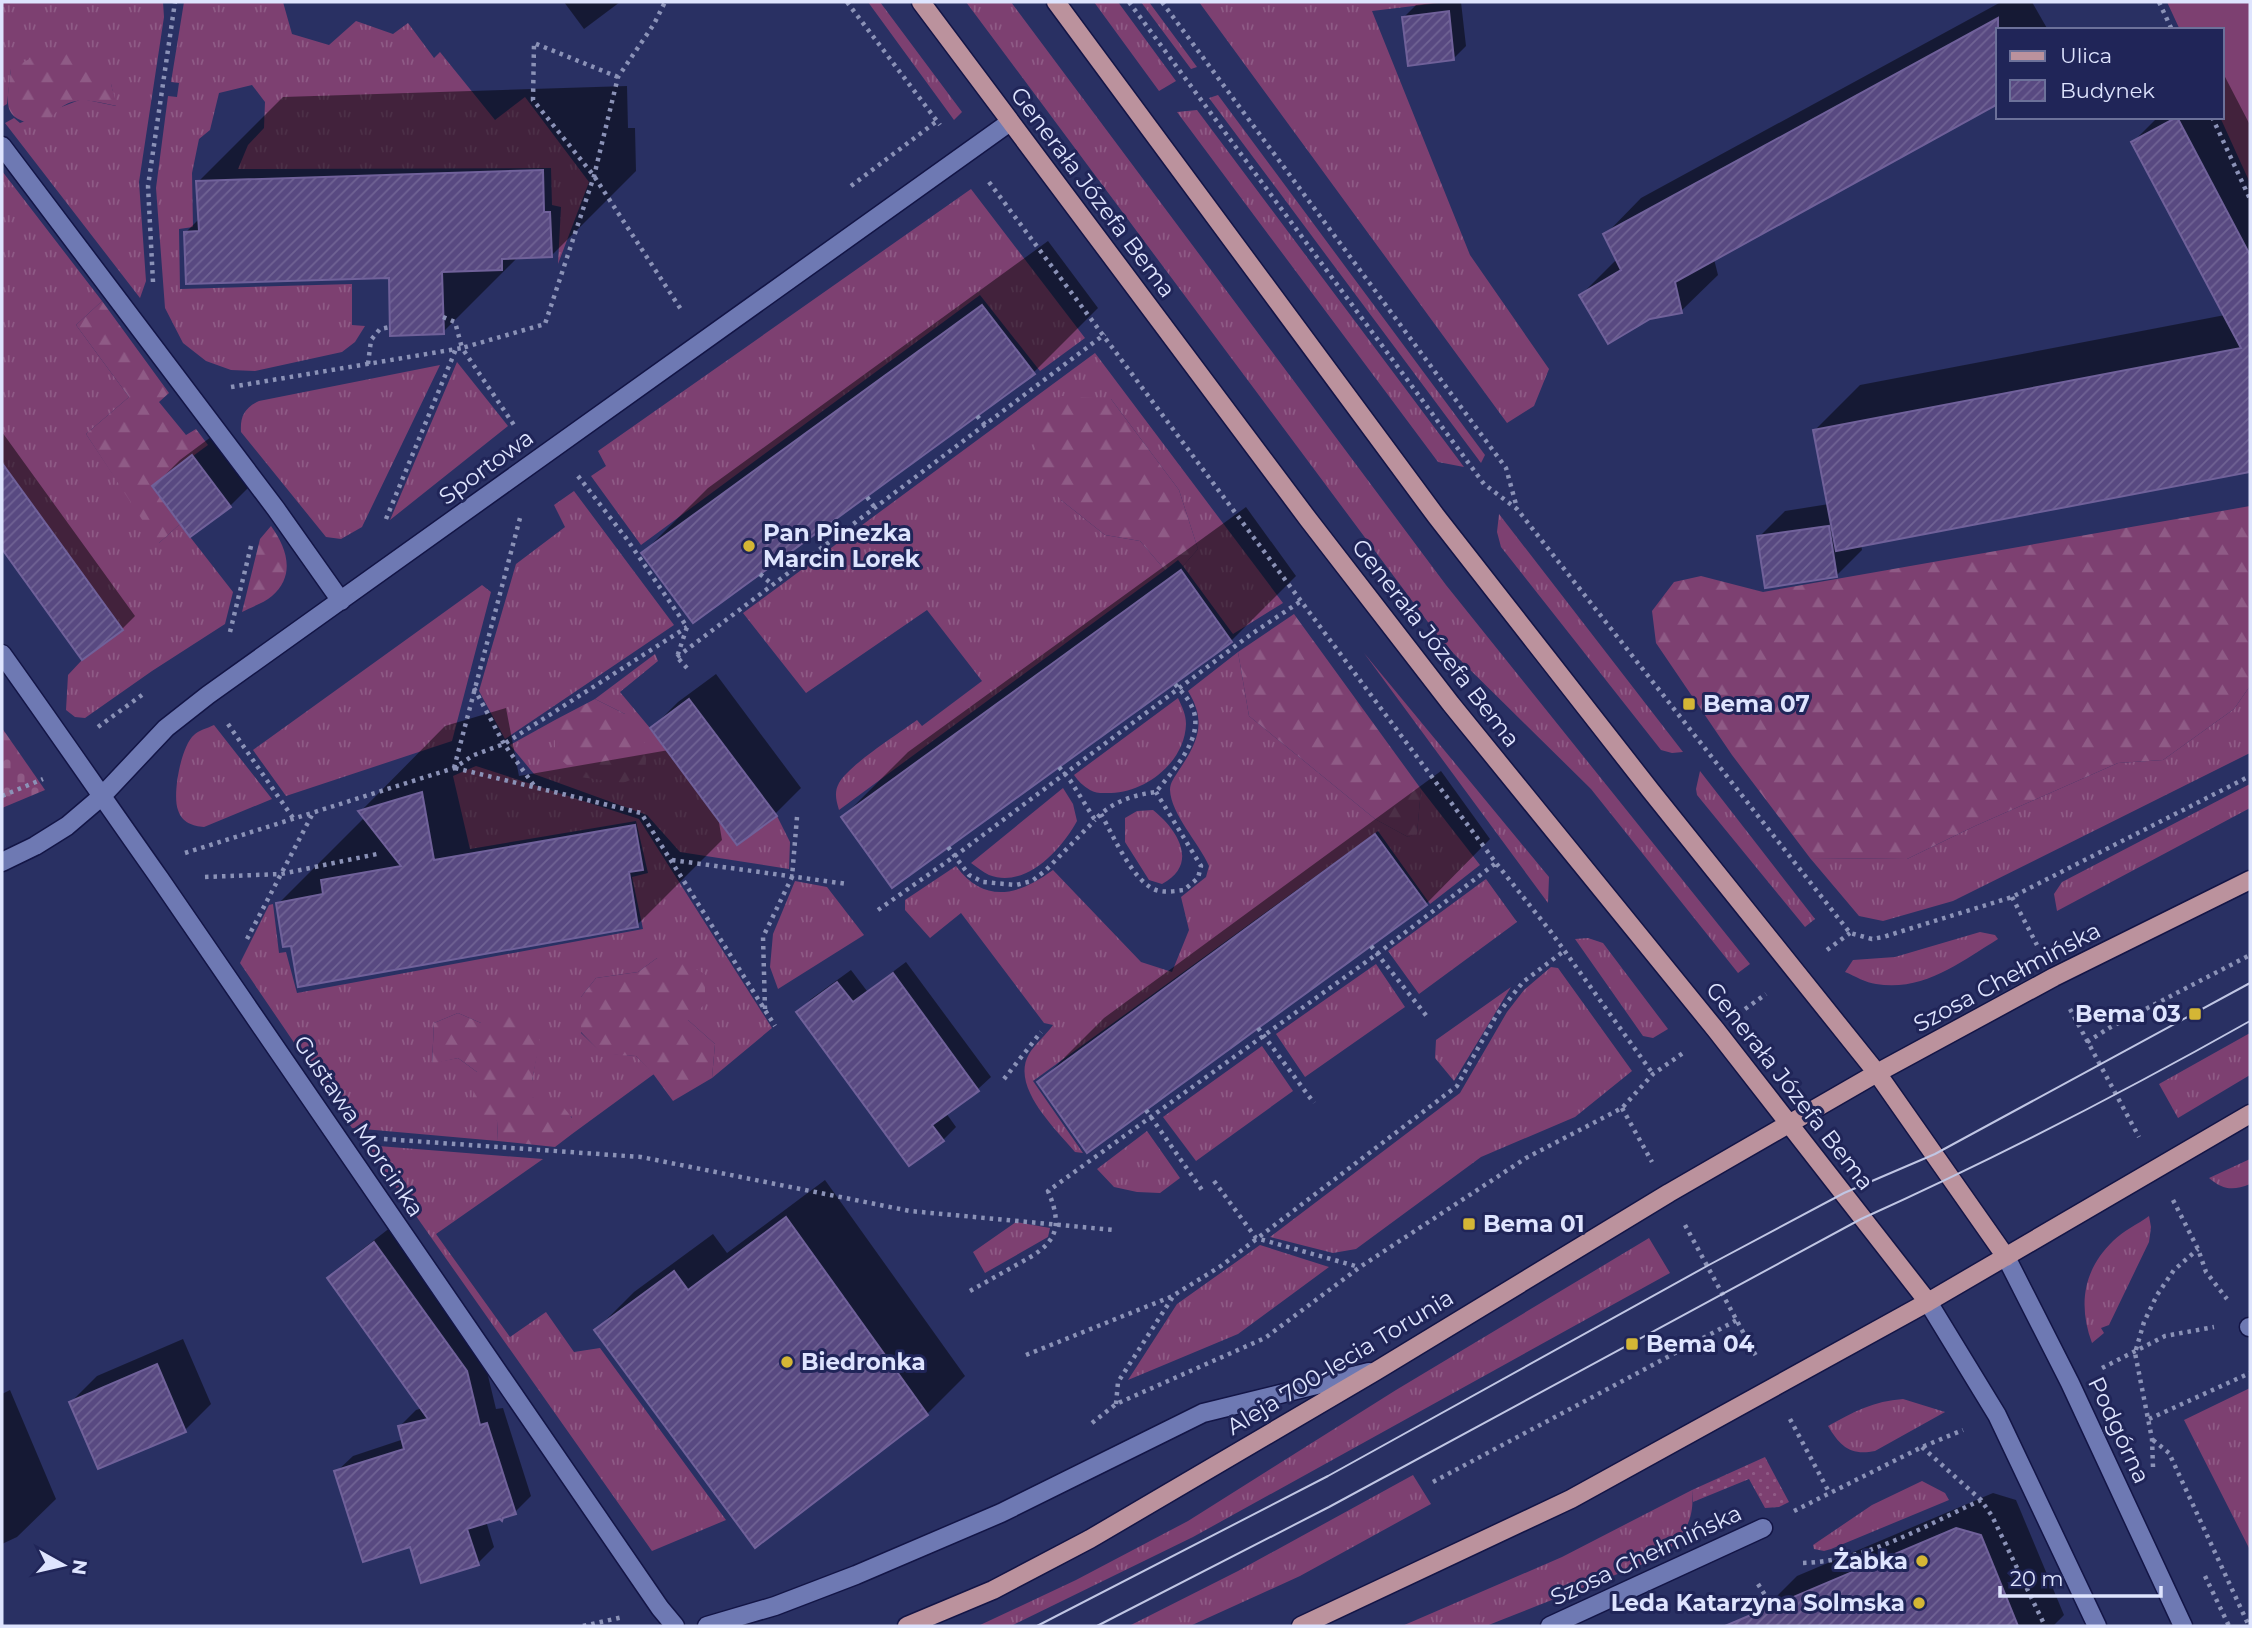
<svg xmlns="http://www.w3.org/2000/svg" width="2252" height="1628" viewBox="0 0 2252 1628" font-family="Montserrat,sans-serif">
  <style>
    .grass { fill: url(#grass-tufts) }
    .forest { fill: url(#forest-firs) }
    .cemetery { fill: url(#cemetery-stones) }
    .garden { fill: url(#garden-dots) }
    .pitch { fill: #7d4071 }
    .shadow { fill: #0007 }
    .building { fill: url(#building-hatch); stroke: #70619a; stroke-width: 2 }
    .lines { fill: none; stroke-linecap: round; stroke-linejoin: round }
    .minor-casing { stroke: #131546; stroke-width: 21 }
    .major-casing { stroke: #131546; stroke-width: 21 }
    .path { stroke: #8b92b7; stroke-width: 4.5; stroke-dasharray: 3.5 5; stroke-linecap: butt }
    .minor { stroke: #6e79b3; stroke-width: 18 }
    .major { stroke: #bb929d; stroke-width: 18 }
    .tram { stroke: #c0c6e4; stroke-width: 2 }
    .poi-dot { fill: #d4b635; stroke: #202558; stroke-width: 2.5 }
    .labels { text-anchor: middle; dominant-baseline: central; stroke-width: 6; stroke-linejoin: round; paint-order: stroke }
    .street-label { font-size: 23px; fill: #dee4fe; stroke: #202558 }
    .poi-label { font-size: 23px; font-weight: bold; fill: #dee4fe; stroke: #202558; text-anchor: start }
  </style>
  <defs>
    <pattern id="grass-tufts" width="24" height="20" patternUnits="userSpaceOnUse" patternTransform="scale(1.75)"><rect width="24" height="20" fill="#7d4071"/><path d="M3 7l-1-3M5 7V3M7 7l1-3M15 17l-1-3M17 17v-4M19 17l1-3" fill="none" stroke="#8f5b86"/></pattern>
    <pattern id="forest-firs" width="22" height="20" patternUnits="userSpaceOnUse" patternTransform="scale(1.75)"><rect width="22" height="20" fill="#7d4071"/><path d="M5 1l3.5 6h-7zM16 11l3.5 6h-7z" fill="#8f5b86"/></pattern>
    <pattern id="cemetery-stones" width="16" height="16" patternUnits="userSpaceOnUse" patternTransform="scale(1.75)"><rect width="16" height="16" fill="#7d4071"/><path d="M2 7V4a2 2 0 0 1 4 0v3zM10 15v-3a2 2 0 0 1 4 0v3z" fill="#8f5b86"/></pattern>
    <pattern id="garden-dots" width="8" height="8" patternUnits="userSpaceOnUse" patternTransform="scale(1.75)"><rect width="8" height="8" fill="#7d4071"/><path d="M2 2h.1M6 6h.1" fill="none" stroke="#8f5b86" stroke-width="1.8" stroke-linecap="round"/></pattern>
    <pattern id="building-hatch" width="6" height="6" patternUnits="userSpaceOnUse" patternTransform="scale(1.75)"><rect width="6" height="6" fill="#584981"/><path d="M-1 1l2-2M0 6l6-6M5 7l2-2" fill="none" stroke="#706394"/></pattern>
  </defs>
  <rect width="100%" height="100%" fill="#293063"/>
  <!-- grass -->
  <path class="grass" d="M2 2H163L164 17 139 182 146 281 140 298 5 123 14 118 20 123 82 99 116 106 111 84 11 69 7 104 2 107Z
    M184 2H283L292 34 329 45 356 21 393 34 408 23 434 58 440 52 495 120 525 97 589 182 558 264 561 207 552 205 551 168 238 169 248 145 264 128 265 102 252 85 219 93 210 130 199 139 192 173 193 227 179 229 180 289 352 284V325L365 326 355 342 342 352 255 371 231 370 206 361 183 343 165 308 156 188 168 96 177 97 179 83 171 82Z
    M868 2H880L962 112 954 120Z
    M966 2H1011L1446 585 1750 964 1738 973 1591 789 1445 645Z
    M1094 2H1118L1176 81 1159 91Z
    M1141 2H1149L1197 67 1191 69Z
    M1199 2H1447L1372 11 1470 255 1549 369 1534 406 1507 423Z
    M1218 95 1485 455 1481 463 1209 98Z
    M1197 110 1464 467 1438 462 1177 112Z
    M2 171 102 301 76 325 129 397 86 434 159 543 180 524 233 592 225 624 152 671 85 718 75 717 66 710 68 675 82 660 123 630 2 463Z
    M971 189 1085 338 1040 371 980 295 641 545 591 476 606 466 598 451Z
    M1095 353 1283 603 1233 634 1183 566 1198 549 1179 490 1111 399 1061 500 1105 535 1140 541 1165 570 839 810C836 800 834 792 839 783 849 765 898 734 917 720L922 726 982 681 927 610 806 693 743 613Z
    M457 362 508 426 390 520Z
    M440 365 362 527 341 539 326 537 241 432C240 417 244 408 259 401Z
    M574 491 674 625 505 739 479 691 516 564 565 527 554 505Z
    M1499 514 1683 752 1672 753 1661 750 1501 547 1497 532Z
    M482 585 491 592 452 741 286 796 253 750Z
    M1238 652 1249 716 1375 819 1408 837 1417 833 1421 789 1480 865 1430 904 1378 831 1033 1081 1083 1153 1075 1152C1056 1129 1010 1087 1029 1054 1035 1044 1046 1035 1053 1025L1044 1023 961 913 930 938 905 910V900L956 866C985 905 1019 895 1053 870L1141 962 1172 972 1189 930 1181 897 1206 877 1209 866C1199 843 1171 814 1170 790 1170 782 1175 777 1179 770 1198 742 1207 722 1188 691Z
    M1364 653 1549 877 1548 903Z
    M655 654 658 661 620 692 650 728 737 845 777 816 790 842 789 869 680 852 647 815 534 774 510 745 555 720V754L625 714 595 699Z
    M2250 686V753L1953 901 1883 921 1859 916 1810 858 1907 859 1975 826 2118 763 2163 760 2234 709Z
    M1178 698C1182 707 1186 714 1186 724 1185 762 1146 792 1111 793 1104 793 1096 794 1090 790 1083 786 1078 781 1074 775Z
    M214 725 272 799 204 827C193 826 182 823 178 810 172 795 181 746 194 735 199 730 208 728 214 725Z
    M476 766 639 819 772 1028 712 1078 715 1044 688 1020 657 958 638 972 596 978 581 997V1033L602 1053 636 1056 654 1074 572 1134V1117L532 1097V1081L539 1041 481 1023 458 1013 434 1023 432 1063 458 1058 477 1072 497 1121 498 1141 352 1128 240 963 269 905 273 904 279 953 286 952 297 993 643 929 632 877 648 873 636 821 470 849 453 776Z
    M1700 771 1815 919 1805 927 1697 795 1696 789Z
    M2250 784V808L2057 911 2054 894 2062 882Z
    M1063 788 1073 804 1077 821C1061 850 1026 889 989 875 983 872 977 867 971 863Z
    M1153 810C1177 829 1200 864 1162 884L1149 880 1125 842V818L1137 811Z
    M1486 879 1517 922 1419 994 1388 951Z
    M795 881 827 887 864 935 778 989 770 967 773 934Z
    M1980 932 1995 935 1998 939C1961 962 1923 992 1876 984 1866 983 1855 976 1845 972L1853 960 1895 957Z
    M1588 938 1603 943 1668 1029 1653 1038 1643 1036 1575 939Z
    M1376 964 1405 1007 1305 1077 1276 1034Z
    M1551 967 1558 968 1632 1071 1575 1117 1481 1157 1356 1249 1333 1253 1270 1237 1460 1093 1507 1012 1524 990Z
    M1511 987 1454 1081 1435 1058 1436 1040Z
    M2250 1033V1075L2178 1118 2159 1084Z
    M1262 1046 1293 1091 1196 1161 1163 1117Z
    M1147 1131 1180 1178 1160 1193 1137 1192 1114 1187 1097 1169Z
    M366 1145 543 1159 436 1234 510 1337 546 1312 574 1352 600 1348 726 1520 652 1551Z
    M2250 1159V1184C2233 1191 2223 1190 2209 1178Z
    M2149 1216 2151 1227 2149 1242 2109 1325 2101 1328 2104 1333 2092 1343C2078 1305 2083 1270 2113 1241 2123 1231 2138 1224 2149 1216Z
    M1016 1222 1050 1228 1048 1237 985 1273 973 1252Z
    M1649 1238 1670 1273 1193 1537 1011 1626H978L1076 1580 1188 1521 1396 1390Z
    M1260 1245 1329 1267 1238 1334 1128 1380 1177 1304Z
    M2250 1388V1550L2184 1420Z
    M1903 1399 1945 1412 1875 1451C1850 1456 1840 1446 1828 1426 1853 1412 1874 1401 1903 1399Z
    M1413 1475 1431 1504 1300 1576 1190 1626H1129L1238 1571Z
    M1922 1481 1945 1493 1949 1500 1831 1549 1824 1551 1814 1549 1813 1545 1872 1505Z
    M1692 1490C1695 1521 1684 1535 1663 1556L1486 1626H1402L1562 1557Z"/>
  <!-- forest -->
  <path class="forest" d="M44 51 88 56 111 84 117 106C84 99 64 93 46 127 1 119 6 110 11 69Z
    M102 301 169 393 159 402 186 435 196 429 208 445 152 486 180 524 158 544 86 434 129 397 76 325Z
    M1061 396 1111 399 1179 490 1198 549 1183 566 1178 560 1165 570 1140 541 1105 535 1061 500 1036 470 1034 424Z
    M2250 506V686L2234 709 2163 760 2118 763 1975 826 1907 859 1810 858 1732 755 1656 643 1652 611 1674 582 1701 576 1763 592Z
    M271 526C287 548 296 575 272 596 264 603 251 607 242 612L260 539Z
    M1294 614 1421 789 1417 834 1408 837 1375 819 1249 716 1238 652Z
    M595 699 625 714 647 746 645 774 623 783 580 777 555 754V720Z
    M657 958 688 965 705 974V1004L688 1020 715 1044 712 1078 673 1101 654 1075 636 1056 602 1054 581 1032V997L596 978 638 972Z
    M458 1013 481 1023 500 1012 524 1015 540 1041 532 1081V1097L558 1100 572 1118V1134L555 1147 498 1141 497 1121 485 1116 472 1101 477 1072 458 1058 432 1064 434 1023Z"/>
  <!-- cemetery -->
  <path class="cemetery" d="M2 728 45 790 2 808Z"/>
  <!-- garden -->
  <path class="garden" d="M1765 1457 1789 1502 1779 1507 1765 1508 1749 1479 1693 1502 1692 1490Z"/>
  <!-- pitch -->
  <path class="pitch" d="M2167 2H2250V183L2220 117H2222V30H2180Z"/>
  <!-- shadow -->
  <path class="shadow" d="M564 2H620L584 29Z
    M1442 2H1461L1466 46 1454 58 1403 18 1416 5Z
    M2001 2H2032L2048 30H1998V102L1714 259 1718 275 1681 311 1581 295 1617 259 1605 235 1641 198Z
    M2223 73 2250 125V470L1861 544 1862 550 1836 576 1759 537 1785 511 1829 504 1815 430 1860 385 2225 315 2133 142 2158 117H2222Z
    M627 86 628 128H635L636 171 551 256 518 257 443 332 391 276 186 232 200 218 198 182 283 97Z
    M1048 241 1098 308 1034 372 694 621 643 553 708 488Z
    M219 431 256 480 230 506 154 486 180 460Z
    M2 432 135 616 122 629 82 658 2 546Z
    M1246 507 1296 576 1231 641 893 886 843 817 908 752Z
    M716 674 801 788 775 814 718 817 722 840 637 925 292 944 278 904 363 819 366 818 361 811 445 726 506 708 519 776 669 750 652 728 678 702Z
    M1441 771 1490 839 1426 904 1039 1083 1104 1018Z
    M906 962 991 1077 978 1089 946 1113 956 1127 943 1140 909 1164 798 1012 811 999 851 970 867 991Z
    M825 1180 965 1376 927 1414 755 1545 596 1330 634 1292 713 1234 727 1253Z
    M391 1227 483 1355 496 1409 503 1408 531 1496 515 1512 486 1521 494 1547 478 1563 411 1545 336 1472 353 1456 404 1439 400 1426 416 1410 423 1408 329 1278 346 1262Z
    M183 1339 211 1404 185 1430 71 1402 97 1376Z
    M10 1390 56 1499 17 1537 2 1544V1394Z
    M1993 1493 2016 1500 2064 1615 2053 1626H1726L1762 1611 1797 1576Z"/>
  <!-- building -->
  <path class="building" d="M1449 11 1454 60 1408 66 1402 17Z
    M1998 18V104L1675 282 1682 313 1650 319 1608 344 1579 295 1621 270 1603 234Z
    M2177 117 2250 255V472L1836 551 1813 430 2241 348 2131 142Z
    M543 170 544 212H550L552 257 502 259V270L442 272 444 334 390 336 389 278 186 284 184 232 199 231 196 181Z
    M982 305 1035 374 693 623 641 553Z
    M192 455 231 507 190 537 152 486Z
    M2 463 123 630 82 660 2 549Z
    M1829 526 1837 577 1765 588 1757 536Z
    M1181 570 1232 642 892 888 841 817Z
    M689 699 777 816 737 845 650 728Z
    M422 792 434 860 635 825 643 870 629 872 638 927 298 987 291 946 283 947 276 903 323 894 321 880 401 866 358 811Z
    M1375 834 1427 905 1087 1153 1037 1082Z
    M893 973 979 1091 932 1125 944 1141 909 1166 796 1012 837 982 853 1002Z
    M786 1217 928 1415 755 1548 594 1330 674 1271 688 1290Z
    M374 1242 467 1371 480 1425 487 1423 516 1514 503 1518 502 1521 500 1519 467 1529 479 1565 421 1583 410 1547 363 1562 334 1471 404 1449 398 1426 428 1419 327 1278Z
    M157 1364 186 1432 98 1469 69 1402Z
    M1956 1528 1981 1535 2018 1626H1725Z"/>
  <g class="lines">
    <!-- minor casing -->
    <g class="minor-casing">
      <path id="minor" d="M2 146 276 509 341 601
        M2 654C55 728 107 804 160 879L660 1608 675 1626
        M2 862 35 846 67 826 101 797 166 728 208 695 1010 122
        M2006 1257 2070 1383 2183 1626
        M1928 1302 1997 1415 2097 1626
        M2249 1327H2250
        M707 1626 775 1606 856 1575 1001 1513 1203 1413 1369 1372
        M1550 1626 1763 1528"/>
    </g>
    <!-- major casing -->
    <g class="major-casing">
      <path id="major" d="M921 2 1308 519 1451 704 1716 1030 1928 1302
        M1056 2 1436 516 1651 791 1877 1073 2006 1257
        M907 1626 993 1590 1090 1539 1376 1371 1669 1193 1877 1073 2054 977 2250 880
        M1301 1626 1571 1499 1928 1302 2250 1114"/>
    </g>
    <!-- path -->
    <path class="path" d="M847 2 940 125
      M1129 2 1484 484 1517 509 1850 933 1872 939 1883 937 2012 897 2250 776
      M1162 2 1506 468 1517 508
      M2159 2 2172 30
      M618 77 534 43 533 100 594 176 682 311
      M2212 117 2250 199
      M989 182 1496 863 1551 932 1653 1074
      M851 186 937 121
      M153 282 148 186 175 2
      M443 317 455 322 462 348 545 324 594 176 618 77 654 24 665 2
      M368 364 371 340 380 329 390 327
      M231 387 462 348 516 428
      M977 416 985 425
      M578 476 626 538 687 627
      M867 497 875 508
      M386 519 456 349
      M760 574 773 585
      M230 632 252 542
      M677 657 1105 334
      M687 668 677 657 687 627
      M474 688 504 744 535 787
      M228 724 293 818
      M98 727 142 695
      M1059 767 1070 780 1095 820C1111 802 1133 795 1156 792 1173 770 1206 737 1192 707 1188 698 1181 691 1175 684
      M454 768 520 518
      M455 768 641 813 775 1026
      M2 796 43 779
      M1101 814C1113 835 1133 882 1156 890 1165 893 1175 891 1184 890L1198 878 1201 866 1156 792
      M948 847 969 875 983 882 1016 885 1032 881 1046 870 1095 820
      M185 853 454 768 474 755 504 744 687 627
      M672 860 847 884
      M205 877 281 874 377 854
      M2012 897 2037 945
      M878 910 955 856 1250 635 1301 601
      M247 939 313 813
      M1371 946 1429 1019
      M1827 950 1850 933
      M765 1009 763 937 792 877 797 817
      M1745 1009 1766 994
      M2070 1009 2139 1137
      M1258 1028 1314 1103
      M2087 1042 2109 1028 2250 955
      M1004 1079 1041 1032
      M1622 1108 1652 1162
      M1146 1110 1202 1190
      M384 1139 641 1157 910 1211 1114 1230
      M1214 1181 1256 1238 1359 1267
      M2173 1200 2198 1249 2206 1272 2227 1299
      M1685 1225 1756 1356
      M970 1291C986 1282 1002 1273 1018 1264 1054 1245 1065 1231 1048 1191L1377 954 1496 863
      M1026 1355 1173 1296
      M2102 1368 2165 1336 2214 1327
      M1116 1404 1118 1382 1174 1295 1221 1266 1457 1086 1496 1016 1523 982 1564 951
      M1790 1419 1829 1492
      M2149 1419 2250 1373
      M1092 1423 1116 1404 1265 1338 1360 1267 1526 1158 1622 1108 1653 1074 1686 1051
      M2153 1440 2169 1453 2249 1626
      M1922 1447 1981 1500 1992 1516 2045 1626
      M2153 1467 2152 1439 2135 1353 2144 1322 2157 1295 2174 1270 2198 1249
      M1433 1482 1737 1320
      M1794 1511 1922 1447 1963 1430
      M1803 1563C1867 1561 1924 1526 1981 1500
      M2205 1576 2229 1626
      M1758 1584 1772 1606
      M583 1626 623 1617"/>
    <!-- minor -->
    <use href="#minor" class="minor"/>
    <!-- major -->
    <use href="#major" class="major"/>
    <!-- tram -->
    <path class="tram" d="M1037 1626 1328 1476 1707 1266 1844 1193 1935 1154 2250 983
      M1097 1626 1329 1507 1861 1219C1994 1159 2124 1092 2250 1021"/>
  </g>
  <!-- markers -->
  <g class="poi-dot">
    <circle cx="749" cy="546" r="7"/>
    <rect x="1682" y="697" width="14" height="14" rx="3.5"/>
    <rect x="2188" y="1007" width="14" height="14" rx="3.5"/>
    <rect x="1462" y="1217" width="14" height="14" rx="3.5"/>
    <rect x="1625" y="1337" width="14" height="14" rx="3.5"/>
    <circle cx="787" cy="1362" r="7"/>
    <circle cx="1922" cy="1561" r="7"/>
    <circle cx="1919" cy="1603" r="7"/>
  </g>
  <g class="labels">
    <!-- street labels -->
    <g class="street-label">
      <text transform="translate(1093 192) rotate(53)">Generała Józefa Bema</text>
      <text transform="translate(486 467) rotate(-36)">Sportowa</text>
      <text transform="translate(1436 643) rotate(52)">Generała Józefa Bema</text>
      <text transform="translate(2007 977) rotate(-28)">Szosa Chełmińska</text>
      <text transform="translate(1790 1086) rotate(52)">Generała Józefa Bema</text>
      <text transform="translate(359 1126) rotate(56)">Gustawa Morcinka</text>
      <text transform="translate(1340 1362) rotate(-31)">Aleja 700-lecia Torunia</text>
      <text transform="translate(2119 1430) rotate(65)">Podgórna</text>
      <text transform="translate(1646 1555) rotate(-25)">Szosa Chełmińska</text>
    </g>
    <!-- poi labels -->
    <g class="poi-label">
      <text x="763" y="533">Pan Pinezka<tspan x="763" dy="26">Marcin Lorek</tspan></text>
      <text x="1703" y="704">Bema 07</text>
      <text x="2181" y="1014" text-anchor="end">Bema 03</text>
      <text x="1483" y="1224">Bema 01</text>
      <text x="1646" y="1344">Bema 04</text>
      <text x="801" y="1362">Biedronka</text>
      <text x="1908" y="1561" text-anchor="end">Żabka</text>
      <text x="1905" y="1603" text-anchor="end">Leda Katarzyna Solmska</text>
    </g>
  </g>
  <!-- border -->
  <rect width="2252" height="1628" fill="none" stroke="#dee4fe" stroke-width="7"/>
  <!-- legend -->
  <rect x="1996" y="28" width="228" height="91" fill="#202558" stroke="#6c719a" stroke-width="2"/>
  <rect x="2010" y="51" width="35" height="10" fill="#bb929d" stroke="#6c719a" stroke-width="2"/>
  <text x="2060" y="63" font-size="21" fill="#dee4fe">Ulica</text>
  <rect x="2010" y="80" width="35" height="21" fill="url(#building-hatch)" stroke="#6c719a" stroke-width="2"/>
  <text x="2060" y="98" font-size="21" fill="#dee4fe">Budynek</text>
  <!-- north arrow -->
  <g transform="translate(63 1565) rotate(98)" stroke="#202558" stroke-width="5" paint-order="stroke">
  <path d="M0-5L12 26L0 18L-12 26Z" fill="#dee4fe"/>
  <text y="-10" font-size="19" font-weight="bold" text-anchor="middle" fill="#dee4fe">N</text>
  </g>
  <!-- scale -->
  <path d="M2000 1586v10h161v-10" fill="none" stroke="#dee4fe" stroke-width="3.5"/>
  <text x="2010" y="1586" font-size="21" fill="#dee4fe" stroke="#202558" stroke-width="5" paint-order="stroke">20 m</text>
</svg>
